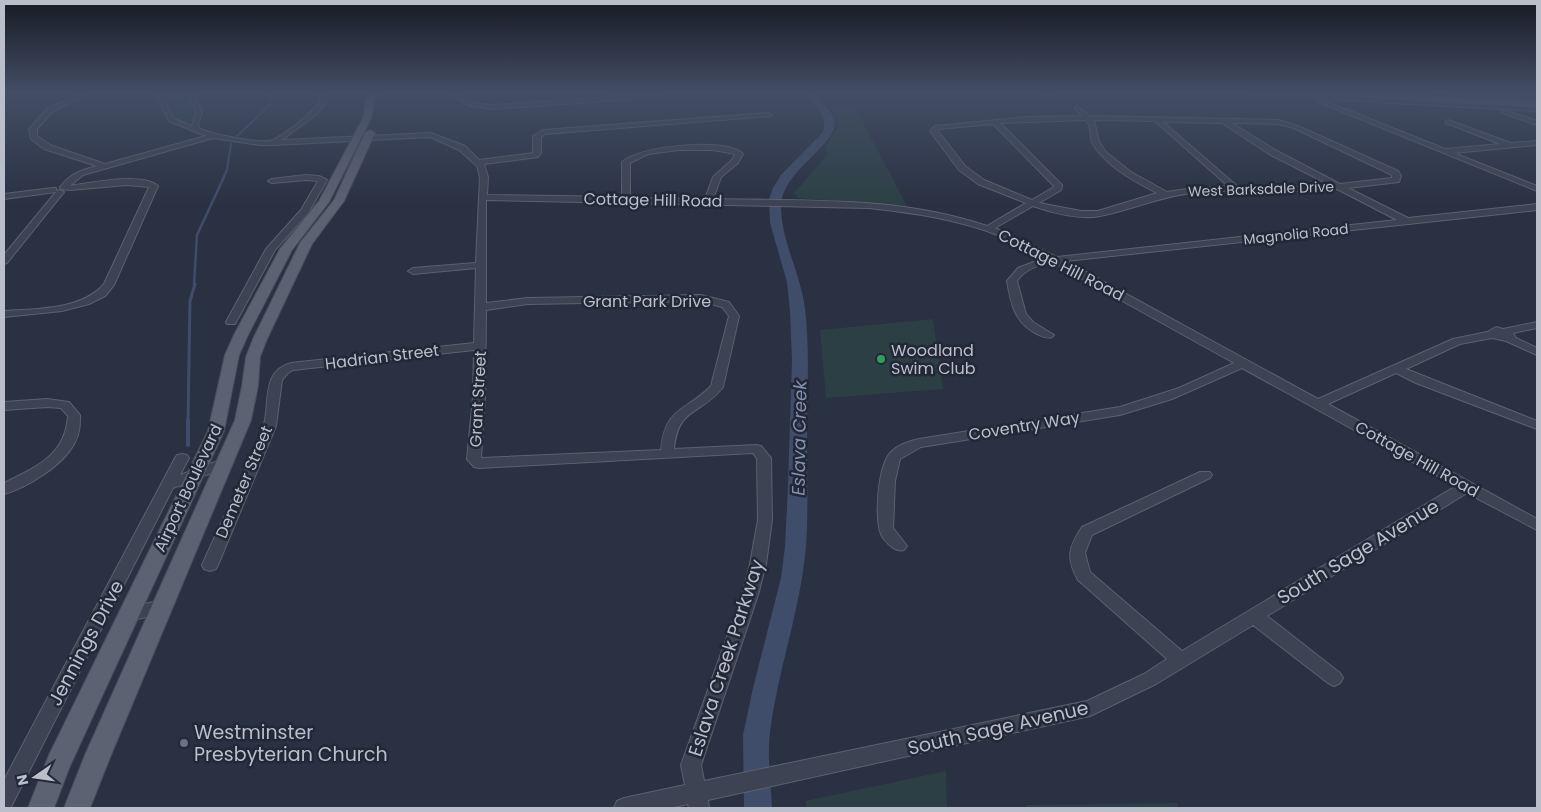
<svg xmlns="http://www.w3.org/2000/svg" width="1541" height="812" viewBox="0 0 1541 812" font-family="Poppins,sans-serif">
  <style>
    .green { fill: #2c3f44 }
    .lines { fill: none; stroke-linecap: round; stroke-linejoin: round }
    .stream-far3 { stroke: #404d6a; stroke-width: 2 }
    .stream-far2 { stroke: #404d6a; stroke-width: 2.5 }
    .stream-far1 { stroke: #404d6a; stroke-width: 3 }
    .stream { stroke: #404d6a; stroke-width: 4 }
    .river { fill: #404d6a; fill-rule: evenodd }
    .minor-casing { stroke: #5b616f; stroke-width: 2 }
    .major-casing { stroke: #474c5b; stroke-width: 2 }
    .minor { fill: #3d4352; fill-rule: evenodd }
    .major { fill: #5b6271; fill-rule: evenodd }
    .leisure-dot { fill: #2e9e5b; stroke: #222837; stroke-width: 2 }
    .worship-dot { fill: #6b7280; stroke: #222837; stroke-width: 2 }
    .labels { text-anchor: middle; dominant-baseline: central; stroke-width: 5; stroke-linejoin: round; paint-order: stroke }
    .far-street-label { font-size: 14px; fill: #babfcb; stroke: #222837 }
    .street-label { font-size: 16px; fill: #babfcb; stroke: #222837 }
    .poi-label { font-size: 16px; fill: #babfcb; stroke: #222837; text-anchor: start }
    .water-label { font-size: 18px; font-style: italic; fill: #8492b1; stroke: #222837 }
    .near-street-label { font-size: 19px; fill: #babfcb; stroke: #222837 }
    .near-poi-label { font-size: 19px; fill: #babfcb; stroke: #222837; text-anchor: start }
  </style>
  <rect width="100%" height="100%" fill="#293142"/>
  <!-- green -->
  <path class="green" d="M159 93H186L196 112 193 122C173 128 166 107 159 93Z
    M854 106 907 206 798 198 794 193 828 154 825 146 839 126 830 107Z
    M933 319 943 389 826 398 820 330Z
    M946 771 947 808H807L805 801Z
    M1177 803 1178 808H1027L1026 805Z"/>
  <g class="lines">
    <!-- stream-far3 -->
    <path class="stream-far3" d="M237 136 271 104 266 93
      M223 178 227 170 231 144"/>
    <!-- stream-far2 -->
    <path class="stream-far2" d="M194 285 197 235 224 177"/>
    <!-- stream-far1 -->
    <path class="stream-far1" d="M188 421 190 301 195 284"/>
    <!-- stream -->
    <path class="stream" d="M188 445V420"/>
    <!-- river -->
    <path class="river" d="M805 93H813C820 101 830 109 834 119 842 143 781 170 781 206 781 241 801 274 805 309 810 350 807 392 807 433 807 465 808 496 807 528 805 598 779 663 770 732 767 757 771 783 772 808H744L743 735 753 688 781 578 785 547 788 486 792 360 790 311 787 282 770 223 769 199 773 188 781 175 823 132C828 114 813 106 805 93Z"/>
    <!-- minor casing -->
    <g class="minor-casing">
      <path id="minor" d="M81 93H89L52 112 37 129V136L50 145 105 164 206 136 169 121 154 93H160L174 119 192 126 196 112 187 93H193L202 112 198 124 200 129C213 134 261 145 273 140 286 134 313 112 321 100L319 93H325L327 100 318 113 282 140 431 133 465 146 479 160 533 153V136L543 130 769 113 772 115 771 116 545 134 541 137V153L538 157 484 164 488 177 487 195 622 197V162C638 146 728 137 743 154L738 163 721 177 713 199C805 201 900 196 987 226L1026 203 978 184 959 170 930 131 935 126 1027 117 1082 116 1074 108 1077 106 1090 116 1278 120 1298 126 1398 171 1401 176 1399 182 1348 188 1408 218 1537 204V210L1066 261 1318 399 1453 339 1487 332 1496 327 1503 329 1537 322V328L1513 333 1516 338 1537 348V355L1506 341 1492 338 1460 344 1406 369 1537 421V429L1416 383 1396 373 1328 404 1537 519V530L1467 493 1267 616 1340 673 1343 678 1340 683 1334 686 1328 683 1253 625 1156 684 1090 716 708 800 709 808H689L688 804 670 808H614L617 801 624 798 685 785 681 765 742 595 750 564 758 520 757 459 753 453 479 468 474 467 467 459 473 397 474 350 293 370 288 373 282 380 276 426 218 565 216 569 210 571 204 569 202 565C222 520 245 475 263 428 271 405 260 371 291 363L474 343 476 268 413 274 408 271 413 268 476 263 480 177 477 166 459 150 430 137 273 145H260L213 138 83 175 70 186C90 183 142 172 158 186L114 285 105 296 89 304 62 311 4 317V311C35 309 82 310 104 284L149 187 127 185 70 190 61 189 60 187C70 174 81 170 97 166L44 149 31 139 29 129 47 109ZM1086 120C1093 127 1088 138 1094 146 1109 168 1134 181 1157 193L1098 211H1081L1039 203 1061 190 1062 185 1000 123ZM1094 120 1155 121 1228 186 1193 188 1167 192 1131 172 1106 152 1099 142ZM1163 122 1222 123 1269 154 1330 185 1313 187 1237 186ZM1232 123 1278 124 1294 128 1392 175V178L1340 184 1275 150ZM993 124 1054 186V187L1032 200 984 180 965 166 938 131 939 129ZM679 150H713L735 154 732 160 713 177 705 199 630 198V163L648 154ZM1337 189 1397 220 1057 257 995 228 1033 206C1052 213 1080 220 1100 216 1132 210 1160 196 1193 193 1241 188 1289 194 1337 189ZM486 200 869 208C913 213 958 219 1000 236 1015 242 1030 251 1044 258L1018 268 1007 281C1011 304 1014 322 1037 334 1042 336 1046 339 1052 337L1054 335 1033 322 1026 314 1017 281C1025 269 1040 264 1054 263L1234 363 1179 388 1120 407 919 439C909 441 898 445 891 452 878 466 876 509 879 527 880 538 894 553 904 550L907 546 893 528 895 481 900 459 921 447 1120 415 1172 399 1242 368 1456 486 1182 651 1090 572 1085 553 1092 535 1210 478 1212 475 1210 472H1200L1082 527C1068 548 1066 558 1078 580L1167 659 1144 674 1087 701 704 781 701 765 758 595 766 564 772 520 771 458 761 446 756 445 674 449C678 406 702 415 723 387L739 316 729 302 701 295 528 298 486 303ZM701 301 722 307 729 316 711 386C686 412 665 406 661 450L481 458 485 397 486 310 528 304Z
        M453 93H459L461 97 474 103 492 105 668 93 649 98 492 109 471 106 456 99Z
        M1042 93H1049L1056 97 1051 98Z
        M1252 93H1281L1537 107V111L1320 99 1445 149 1500 144 1446 123 1445 122 1448 120 1511 143 1537 141V145L1454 153 1537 186V191L1316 101 1317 98 1255 95Z
        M1445 93 1537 96V100L1464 96 1475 100 1476 101 1473 103Z
        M1504 110 1537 121V125L1502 113 1501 112Z
        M306 175 319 176 327 180 308 213 275 250 235 324H227L226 322 266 249 301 210 318 181 306 180 272 183 268 181 272 179Z
        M53 188H56V191L60 190 64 192 7 263 4 264V255L56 192 4 199V194Z
        M47 399 69 402 80 415C80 424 80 433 75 442 65 464 27 488 4 494V483C36 467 65 456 68 416L61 408 47 407 4 410V402Z
        M182 454 187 455 189 458 180 475 226 458 231 459 233 462 231 465 173 488 11 807 4 808V780L175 458 177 455Z
        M162 600 168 602 170 607 168 612 129 621 123 619 121 614 123 609Z"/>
    </g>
    <!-- major casing -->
    <g class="major-casing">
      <path id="major" d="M371 93H379L375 98 371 118 329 202 292 250 248 335 239 355 224 431 70 766 54 808H28L49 755 208 431 225 355 234 335 280 249 319 201 363 118 367 97Z
        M1315 93H1356L1537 102V107L1319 95Z
        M370 130 375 133 344 201 312 244 267 339 260 357 258 386 251 420 111 755 90 808H64L85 755 235 420 242 386 246 357 253 339 300 243 334 200 365 133Z"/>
    </g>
    <!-- minor -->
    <use href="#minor" class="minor"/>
    <!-- major -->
    <use href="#major" class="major"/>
  </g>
  <!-- sky -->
  <linearGradient id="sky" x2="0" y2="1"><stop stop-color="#171b24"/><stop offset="0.45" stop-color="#434e65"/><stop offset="1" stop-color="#434e65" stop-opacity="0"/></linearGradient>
  <rect width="1541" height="206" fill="url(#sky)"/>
  <!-- markers -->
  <circle class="leisure-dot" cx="881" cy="359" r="5"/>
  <circle class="worship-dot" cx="184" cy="743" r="5"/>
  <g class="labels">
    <!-- far-street labels -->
    <g class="far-street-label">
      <text transform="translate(1261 189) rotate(-2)">West Barksdale Drive</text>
      <text transform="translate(1296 234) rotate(-6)">Magnolia Road</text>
    </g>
    <!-- street labels -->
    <g class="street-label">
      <text transform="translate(653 200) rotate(1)">Cottage Hill Road</text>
      <text transform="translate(1061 265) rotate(27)">Cottage Hill Road</text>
      <text x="647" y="301">Grant Park Drive</text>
      <text transform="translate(382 357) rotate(-7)">Hadrian Street</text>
      <text transform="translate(478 399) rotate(-87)">Grant Street</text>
      <text transform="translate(1024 426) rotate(-9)">Coventry Way</text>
      <text transform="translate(1417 459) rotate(29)">Cottage Hill Road</text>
      <text transform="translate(244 482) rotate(-67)">Demeter Street</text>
      <text transform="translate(188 488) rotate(-65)">Airport Boulevard</text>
    </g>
    <!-- poi labels -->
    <g class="poi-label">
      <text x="891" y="350">Woodland<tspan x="891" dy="18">Swim Club</tspan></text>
    </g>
    <!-- water labels -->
    <g class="water-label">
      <text transform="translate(799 438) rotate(-89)">Eslava Creek</text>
    </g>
    <!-- near-street labels -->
    <g class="near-street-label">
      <text transform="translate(1358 552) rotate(-31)">South Sage Avenue</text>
      <text transform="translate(86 643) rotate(-62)">Jennings Drive</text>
      <text transform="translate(726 658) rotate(-72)">Eslava Creek Parkway</text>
      <text transform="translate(998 728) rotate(-13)">South Sage Avenue</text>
    </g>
    <!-- near-poi labels -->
    <g class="near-poi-label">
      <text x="194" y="732">Westminster<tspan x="194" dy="22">Presbyterian Church</tspan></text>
    </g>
  </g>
  <!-- border -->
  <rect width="1541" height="812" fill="none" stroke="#babfcb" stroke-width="10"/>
  <!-- north arrow -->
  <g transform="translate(35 777) rotate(257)" stroke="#222837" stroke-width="4" paint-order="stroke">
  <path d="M0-4L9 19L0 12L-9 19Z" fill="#babfcb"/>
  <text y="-8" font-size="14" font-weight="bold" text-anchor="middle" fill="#babfcb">N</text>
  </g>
</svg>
